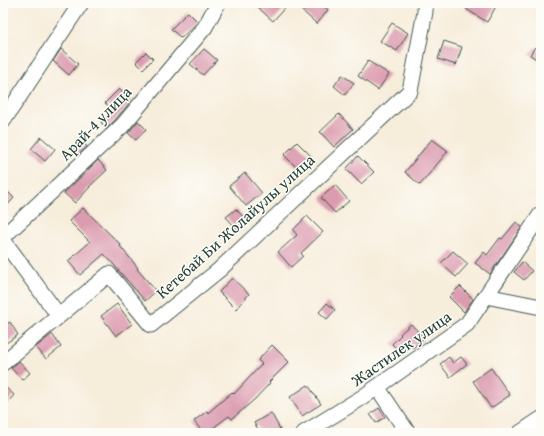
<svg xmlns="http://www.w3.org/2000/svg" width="544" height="436" viewBox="0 0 544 436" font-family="'Gentium Book Plus',serif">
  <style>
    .building { fill: #dc9cb0 }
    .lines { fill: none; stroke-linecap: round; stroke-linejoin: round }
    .minor-casing { stroke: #3f574d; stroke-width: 17 }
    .minor { stroke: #fff; stroke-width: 15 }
    .labels { text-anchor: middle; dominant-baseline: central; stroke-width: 3; stroke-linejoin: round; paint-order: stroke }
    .street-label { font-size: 16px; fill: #1f3d34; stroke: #fdfcf7 }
  </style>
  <rect width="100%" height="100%" fill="#fdfcf7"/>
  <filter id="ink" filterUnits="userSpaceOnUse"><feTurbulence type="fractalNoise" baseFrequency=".025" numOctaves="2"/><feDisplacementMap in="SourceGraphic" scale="8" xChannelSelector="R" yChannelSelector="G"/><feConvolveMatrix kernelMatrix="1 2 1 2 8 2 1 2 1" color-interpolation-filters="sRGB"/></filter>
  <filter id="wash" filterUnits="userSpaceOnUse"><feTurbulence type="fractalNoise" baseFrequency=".012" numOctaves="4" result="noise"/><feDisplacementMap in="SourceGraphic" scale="16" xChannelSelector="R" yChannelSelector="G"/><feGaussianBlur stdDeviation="0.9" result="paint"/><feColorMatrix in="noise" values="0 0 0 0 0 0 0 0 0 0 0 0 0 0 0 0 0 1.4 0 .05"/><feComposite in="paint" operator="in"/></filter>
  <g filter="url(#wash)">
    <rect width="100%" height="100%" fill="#f7eddb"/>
    <g id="blocks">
      <!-- building -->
      <path class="building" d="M253 3H289L273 21Z
        M303 3H320L328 10 317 24 299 8Z
        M469 3H498L487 22 466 9Z
        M188 12 198 22 181 38 171 29Z
        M392 23 408 33 397 51 380 41Z
        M444 41 462 47 456 65 438 59Z
        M535 47 541 51V62L530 55Z
        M61 49 78 64 69 75 53 61Z
        M204 49 217 60 203 75 190 64Z
        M146 52 153 59 143 69 136 62Z
        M368 61 389 74 378 90 358 76Z
        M342 75 354 83 345 95 334 86Z
        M119 89 131 101 115 120 106 129 101 122 114 111 105 103Z
        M339 114 353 129 334 147 320 132Z
        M138 121 146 129 136 140 128 133Z
        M41 137 55 149 45 161 31 149Z
        M432 139 448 151 420 185 405 172Z
        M82 141 87 147 78 155 73 150Z
        M297 142 312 157 299 170 284 155Z
        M358 156 374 172 361 184 346 169Z
        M98 160 107 170 89 187H90L75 203 64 193Z
        M245 173 262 193 246 206 229 186Z
        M335 185 349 201 335 213 321 198Z
        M3 187 14 198 3 210Z
        M83 208 121 245 120 246 138 268 137 269 156 291 145 301 108 258 104 254 80 275 68 261 90 242 69 221Z
        M236 209 247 221 238 230 226 217Z
        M307 216 323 232 301 253 303 256 291 267 278 252 297 235 293 230Z
        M516 222 522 227 490 274 475 263 484 252 487 255 500 238 502 239Z
        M453 251 468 264 456 277 441 263Z
        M522 262 532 271 524 280 514 272Z
        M232 278 249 294 236 309 219 292Z
        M460 286 473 299 464 312 449 297Z
        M327 303 335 310 327 319 319 312Z
        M117 304 132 324 116 336 101 316Z
        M10 322 18 335 3 345V326Z
        M411 324 424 338 413 348 411 346 402 355 392 344 401 335 400 334Z
        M52 334 61 347 46 359 36 347Z
        M272 345 289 362 269 382 270 383 255 399 232 419 229 416 206 433H203L194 421 207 411 208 413 232 392 234 394 262 364 258 360Z
        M449 357 453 363 461 357 467 364 450 377 440 364Z
        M19 361 30 373 22 380 11 368Z
        M491 368 510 395 491 408 473 381Z
        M3 385 14 395 3 408Z
        M308 385 321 404 302 416 290 397Z
        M379 408 385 417 376 423 370 414Z
        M271 413 280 429 273 433H261L254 423Z"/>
    </g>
  </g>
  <g filter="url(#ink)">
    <use href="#blocks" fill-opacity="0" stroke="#3f574d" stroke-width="1"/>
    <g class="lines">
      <!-- minor casing -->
      <g class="minor-casing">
        <path id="minor" d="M3 121 81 3
          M3 237 122 126 205 27 218 3
          M3 240 59 316
          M486 296 541 307
          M3 363 109 274 151 325 219 270 410 91 425 12V3
          M377 387 408 433
          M304 433 363 397 467 324 541 214
          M520 433 541 419"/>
      </g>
      <!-- minor -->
      <use href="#minor" class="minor"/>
    </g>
  </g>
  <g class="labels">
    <!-- street labels -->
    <g class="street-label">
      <text transform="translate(95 123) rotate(-46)">Арай-4 улица</text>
      <text transform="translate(235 226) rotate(-42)">Кетебай Би Жолайулы улица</text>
      <text transform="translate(401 348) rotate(-35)">Жастилек улица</text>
    </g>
  </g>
  <!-- margin -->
  <rect width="544" height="436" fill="none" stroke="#fdfcf7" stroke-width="16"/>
</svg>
